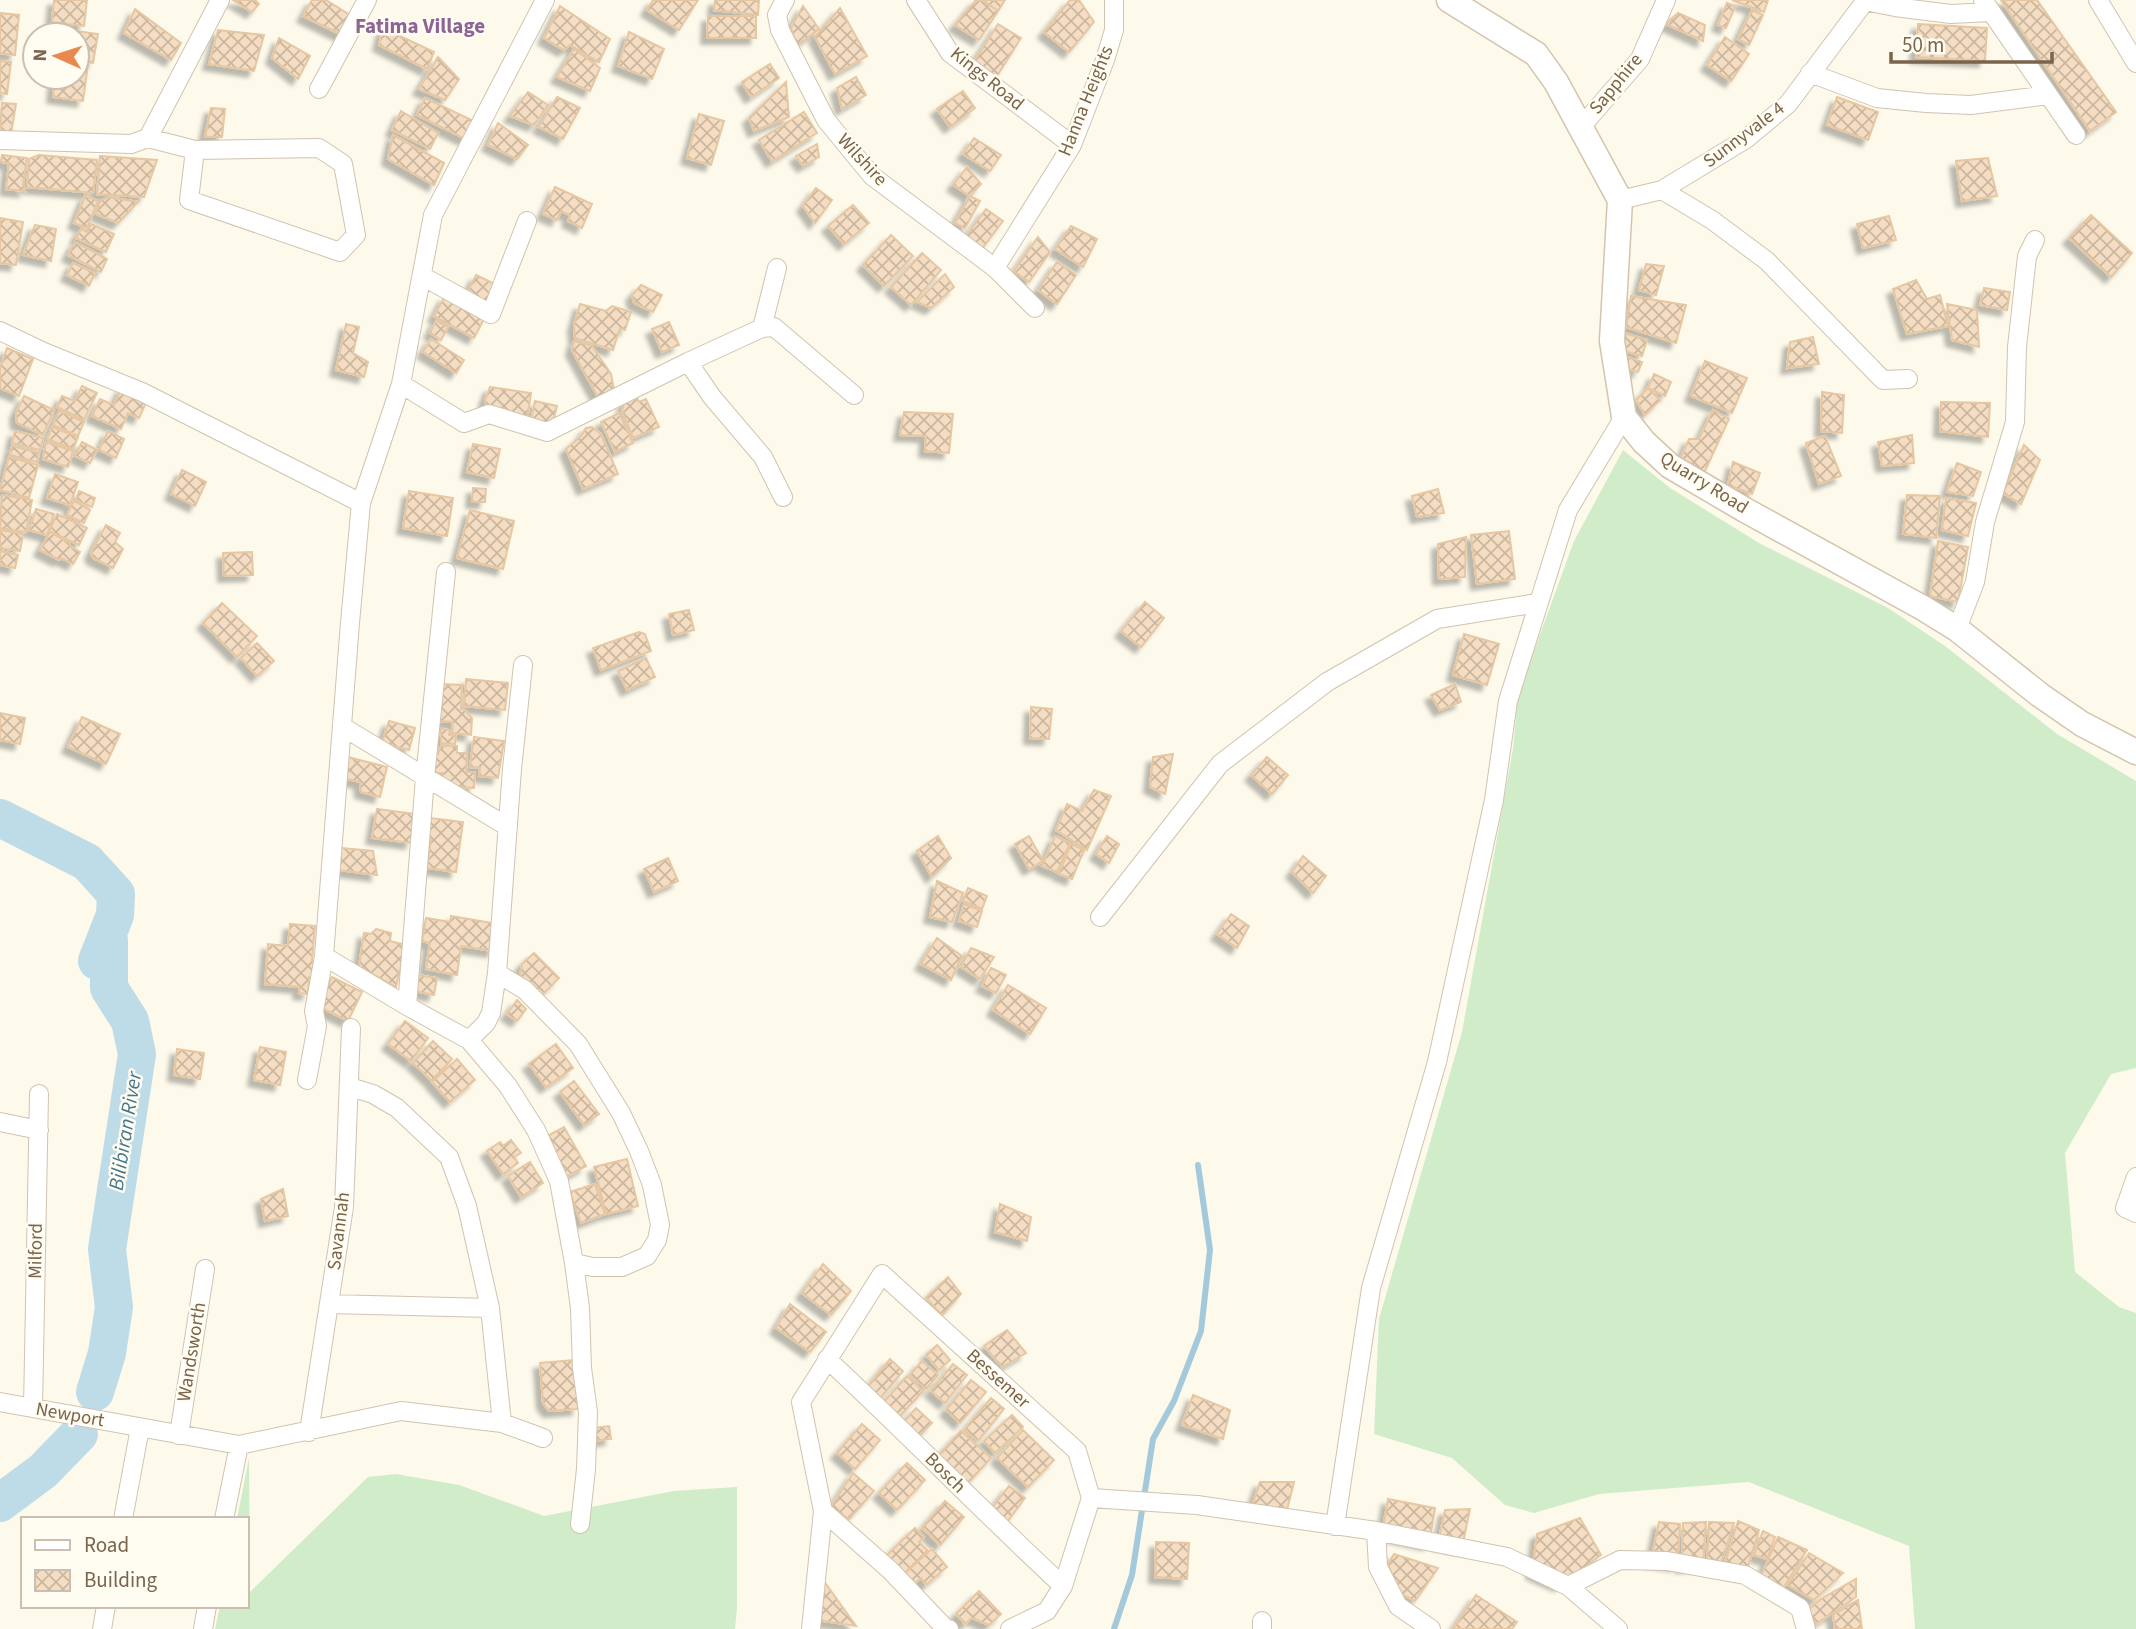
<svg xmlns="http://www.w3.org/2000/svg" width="2136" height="1629" viewBox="0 0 2136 1629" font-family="'Source Sans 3',sans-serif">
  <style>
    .grass { fill: #d1ecc8 }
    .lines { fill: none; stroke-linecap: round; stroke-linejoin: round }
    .stream { stroke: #a4c9db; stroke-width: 6 }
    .river { stroke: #bedce8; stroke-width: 38 }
    .building { fill: url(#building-cross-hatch); stroke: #e7c7a1; stroke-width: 2; filter: url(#shadow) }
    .street-casing { stroke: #d1c3af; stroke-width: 20 }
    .secondary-casing { stroke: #d4c4ad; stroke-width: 27 }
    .street { stroke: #fff; stroke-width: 18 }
    .secondary { stroke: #fff; stroke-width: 24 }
    .labels { text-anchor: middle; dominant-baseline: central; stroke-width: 5; stroke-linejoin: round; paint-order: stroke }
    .street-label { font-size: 19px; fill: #7a644c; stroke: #fffcf2 }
    .neighbourhood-label { font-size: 21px; font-weight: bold; fill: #8c6596; stroke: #fffcf2 }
    .water-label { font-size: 21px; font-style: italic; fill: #44768e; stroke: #fffcf2 }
  </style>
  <defs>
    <pattern id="building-cross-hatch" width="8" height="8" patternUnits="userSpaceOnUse" patternTransform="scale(1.75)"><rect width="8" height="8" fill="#f4ddc2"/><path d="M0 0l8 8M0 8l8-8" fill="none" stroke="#cbb7a0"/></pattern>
    <filter id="shadow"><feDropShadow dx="-6" dy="6" stdDeviation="2" flood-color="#0004"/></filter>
  </defs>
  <rect width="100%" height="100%" fill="#fdf9eb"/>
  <!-- grass -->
  <path class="grass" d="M1623 450 1670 488 1759 543 1888 608 1945 646 2057 734 2136 781V1068L2111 1074 2065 1153 2075 1272 2119 1307 2136 1313V1629H1915L1909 1546 1749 1482 1599 1494 1534 1513 1505 1505 1452 1458 1374 1434 1379 1319 1462 1032 1513 749 1518 695 1574 541Z
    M249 1458 250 1592 368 1477 396 1474 459 1485 544 1516 674 1491 737 1487V1608L735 1629H215L220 1606H247V1519H237Z"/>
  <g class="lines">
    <!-- stream -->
    <path class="stream" d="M1114 1629 1132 1575 1153 1439 1174 1401 1201 1331 1210 1250 1198 1165"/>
    <!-- river -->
    <path class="river" d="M0 818 87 862 116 894 115 915 97 961 98 958
      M95 1392 107 1353 114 1307 107 1249 137 1054 130 1021 109 988V940
      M0 1503 43 1471 79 1434"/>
  </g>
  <!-- building -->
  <path class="building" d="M54 0H87L84 26 52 22Z
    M233 0H255L259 4 252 12Z
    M312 0H326L353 17 346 37 303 16Z
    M653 0H698L679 30 647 10Z
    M715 0H759L758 15 714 10Z
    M976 0 983 1 998 11 979 40 955 25Z
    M983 0H1005L998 11Z
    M1070 0H1079L1094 22 1069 52 1044 32Z
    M1732 0H1768L1764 12Z
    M2001 0H2037L2116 112 2090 131Z
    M1727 3 1735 7 1726 28 1718 25Z
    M560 6 610 39 599 62 570 45 564 50 544 38Z
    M803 6 819 29 796 46 791 28Z
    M840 8 867 56 835 74 815 37Z
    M135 9 181 43 171 60 124 33Z
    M1752 10 1763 15 1749 45 1738 39Z
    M0 13 19 15 15 55 0 53Z
    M1678 13 1705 25 1703 41 1666 24Z
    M708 16H756V38H707Z
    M998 24 1021 38 997 76 974 62Z
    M1918 24 1987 28 1985 61 1916 57Z
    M55 28 98 34 93 63 77 61V35H54Z
    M383 28 434 52 427 69 379 45Z
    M218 30 264 35 254 71 209 64Z
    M629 32 664 49 652 79 618 66Z
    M1725 37 1749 54 1731 81 1707 65Z
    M279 38 310 56 298 79 272 58Z
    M574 49 600 68 590 91 557 77Z
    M438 57 459 79 445 100 419 89Z
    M0 61 11 62 7 94 0 93Z
    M770 64 779 78 751 97 742 82Z
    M77 65H88L83 101 53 97 55 77H77Z
    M856 77 866 95 842 109 837 88Z
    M786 82 789 117 754 131 749 118Z
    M963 91 975 108 950 127 937 109Z
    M528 92 548 105 534 125 510 116Z
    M557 97 580 108 563 139 539 127Z
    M1837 97 1878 112 1868 140 1827 125Z
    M425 98 478 123 465 139 417 115Z
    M2 103 16 104 10 140 0 138Z
    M211 108 225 109 222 137H205Z
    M401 111 438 133 430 149 392 130Z
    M804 112 817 133 772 161 759 140Z
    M699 114 724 121 711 165 687 158Z
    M498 123 528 145 517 159 488 145Z
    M393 135 444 163 434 185 388 159Z
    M974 138 1001 155 990 171 963 154Z
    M817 144 819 157 803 166 796 156Z
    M2 155 27 158 23 185 25 191 6 189 9 163 1 162Z
    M39 155 97 160 93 193 27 187 29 159Z
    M100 156 157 160 144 197 97 194Z
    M1988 158 1997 196 1962 201 1956 161Z
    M967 167 981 184 970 196 953 185Z
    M555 187 592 204 582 228 568 221 570 215 561 211 557 220 543 214Z
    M816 188 832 200 815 223 803 206Z
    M85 196 98 201 87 228 74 223Z
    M970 196 980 201 965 228 955 223Z
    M108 197 138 202 118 223 96 214 100 201Z
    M853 205 869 223 844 244 828 226Z
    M986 209 1003 221 981 250 964 239Z
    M2091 215 2132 253 2111 277 2069 238Z
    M1889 216 1896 240 1863 248 1857 224Z
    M0 218 23 222 16 265 0 263Z
    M91 224 114 234 106 252 76 238 81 229 87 232Z
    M35 225 56 229 51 261 23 255Z
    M1071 226 1097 239 1083 267 1055 249Z
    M891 235 913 256 884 286 863 265Z
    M1038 237 1050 252 1029 282 1014 271Z
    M75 242 107 259 101 272 68 255Z
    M922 253 941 270 911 305 891 287Z
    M1057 262 1076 275 1057 304 1038 290Z
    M73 263 95 273 89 286 67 275Z
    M1646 264 1664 266 1656 295 1639 290Z
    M945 274 954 287 931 308 917 302Z
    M476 275 501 287 491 307 466 295Z
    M1916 280 1927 299 1940 295 1948 326 1907 334 1893 289Z
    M641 285 662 295 653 312 634 303 632 295Z
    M1984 288 2010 292 2007 310 1980 305Z
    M445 296 484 319 474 338 434 316Z
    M1631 296 1686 305 1676 343 1626 327Z
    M580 304 606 311 612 306 631 312 625 330 620 328 613 350 575 338 574 325Z
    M1947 304 1977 310 1979 347 1952 340Z
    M436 321 448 327 441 340 430 333Z
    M669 322 679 345 662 352 652 329Z
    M346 324 359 327 353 353 368 362 364 377 336 370Z
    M1624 333 1647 340 1642 356 1620 350Z
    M1813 337 1819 364 1787 368 1790 342Z
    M431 339 464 360 456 373 423 352Z
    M574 341 592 346 611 374 614 390 599 399 572 350Z
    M7 348 33 359 19 396 0 388V368Z
    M1619 354 1642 362 1638 372 1617 366Z
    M1705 361 1747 378 1732 413 1691 396Z
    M1654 374 1671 382 1665 396 1648 388Z
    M82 386 97 393 84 420 57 407 62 396 75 401Z
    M122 387 148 398 139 418 128 413 121 429 92 416 100 399 114 405Z
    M490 387 531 393 527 420 488 413 485 400Z
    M1648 388 1660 400 1645 415 1636 400Z
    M1822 392 1844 395 1842 433 1821 431Z
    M24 396 54 410 43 435 17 423 16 413Z
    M636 396 639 402 646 399 659 427 633 438 622 411 625 401Z
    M535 401 557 406 551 430 530 425Z
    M1941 402 1990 403 1988 437 1940 431Z
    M1713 410 1729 419 1703 475 1679 462 1689 439H1699Z
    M59 411 84 422 78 436 53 425Z
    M904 412 953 414 949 453 925 451 926 436 900 435Z
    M619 413 633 443 615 452 601 422Z
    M52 427 78 437 73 449 47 439Z
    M592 427 601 434 618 474 583 489 566 449 581 436 586 428Z
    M15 431 43 438 40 450 12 443Z
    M108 431 124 439 116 458 99 450Z
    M1912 435 1914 463 1882 466 1878 442Z
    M1825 436 1841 476 1819 484 1806 443Z
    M46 442 73 451 68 467 43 459Z
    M82 442 97 450 90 463 75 456Z
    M473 444 500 449 494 478 467 472Z
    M2024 445 2040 460 2021 504 2003 493Z
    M12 446 39 453 37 462 10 455Z
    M9 457 38 465 29 498 0 490Z
    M1733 462 1760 473 1752 494 1728 485Z
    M1957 463 1981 472 1973 496 1947 492Z
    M182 470 206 482 195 506 171 494Z
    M55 474 78 482 70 505 47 498Z
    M473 488 486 489 485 502H472Z
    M1438 489 1444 513 1417 517 1412 496Z
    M79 491 95 498 92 507 76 500Z
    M409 491 453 498 447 536 403 528Z
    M2 495 32 500 26 532 0 528Z
    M1907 495 1940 496 1936 538 1903 534Z
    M1946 498 1976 503 1968 536 1942 530Z
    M74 501 90 510 84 523 67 515Z
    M36 509 54 514 47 535 29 530Z
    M470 510 514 521 503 569 457 558Z
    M57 514 87 528 79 545 49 531Z
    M106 525 120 533 115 542 123 549 113 568 93 558 91 553Z
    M0 530 23 534 20 551 0 548Z
    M1509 531 1515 579 1477 584 1471 535Z
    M50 532 70 543 69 546 80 552 73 564 61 558 59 560 40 550Z
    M1466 537 1465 577 1439 579 1438 544Z
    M1938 541 1968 547 1958 602 1930 596Z
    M0 551 18 555 15 568 0 565Z
    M252 552 253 575 224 576 223 553Z
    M1145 602 1164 618 1141 647 1121 631Z
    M222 603 257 636 237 657 203 623Z
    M689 610 694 630 673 635 669 614Z
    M639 632 645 634 651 651 601 670 593 648Z
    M1464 634 1499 644 1487 685 1453 675Z
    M257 643 274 661 257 676 241 658Z
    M646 658 655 677 627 690 618 671Z
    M466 679 508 683 505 710 464 706Z
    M441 684 462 685 461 709 465 710 472 718 471 735 452 733 453 722 439 721Z
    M1455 684 1461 702 1440 710 1431 695Z
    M1031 707 1052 709 1049 739 1030 738Z
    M0 713 25 718 20 744 0 740Z
    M82 717 120 734 106 764 68 747Z
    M389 721 415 728 409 750 382 743Z
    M441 729 450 730 449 735 456 736 455 744 441 743Z
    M474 737 504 741 498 778 479 776 480 768 470 767Z
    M441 746H457V753H467L466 772H475L474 788 450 787V781H443V773H433L434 753 438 754Z
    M1173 754 1165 794 1150 787 1153 757Z
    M348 757 387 767 380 797 361 792 360 782 343 778Z
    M1267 757 1288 775 1272 794 1251 775Z
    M1094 790 1111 796 1087 850 1056 830 1067 804 1082 811Z
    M377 809 416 814 411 843 372 838Z
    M430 818 463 822 456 872 427 868 431 839 427 836Z
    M938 836 951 858 932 877 917 851Z
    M1029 836 1043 861 1029 869 1015 844Z
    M1055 836 1070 843 1057 872 1042 866Z
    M1107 836 1119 844 1109 863 1096 854Z
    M1071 844 1084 850 1072 879 1059 874Z
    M341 848 373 851 377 875 338 870Z
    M1303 856 1326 876 1313 893 1292 872Z
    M668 858 678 881 654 892 644 869Z
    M937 881 963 893 952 922 930 917Z
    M968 888 987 896 982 909 963 901Z
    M964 904 982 911 977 927 959 921Z
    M1231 914 1249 926 1237 948 1217 934Z
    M451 916 498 924 493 951 461 946 457 975 426 969 430 943 422 941 426 918 450 922Z
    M290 924 315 926 312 961 318 962 317 978 309 977 308 994 299 993 300 987 265 984 268 944 288 946Z
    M376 929 391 933 390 941 406 945 396 987 359 967 364 933 371 934Z
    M937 938 962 956 951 980 921 964Z
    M971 948 994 957 980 979 961 967Z
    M534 953 559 978 541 996 520 976 522 964Z
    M991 968 1006 975 996 993 982 986Z
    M416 975 437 978 434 995 414 991Z
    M332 977 362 992 348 1021 318 1006Z
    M1008 985 1046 1008 1030 1034 993 1010Z
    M517 1000 526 1009 517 1021 507 1014Z
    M405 1021 428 1038 411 1061 388 1044Z
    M433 1041 452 1059 432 1081 413 1063Z
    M556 1044 573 1068 546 1087 529 1064Z
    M260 1047 286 1052 280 1085 254 1080Z
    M177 1049 204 1053 200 1079 174 1075Z
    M457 1059 475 1080 450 1102 432 1082Z
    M574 1081 599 1114 584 1125 560 1092Z
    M564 1127 586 1166 566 1177 544 1138Z
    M511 1140 521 1153 514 1157 518 1163 503 1174 487 1151 500 1142 503 1146Z
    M627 1159 638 1206 606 1214 594 1167Z
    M530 1162 543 1183 521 1197 508 1176Z
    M595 1184 605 1214 581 1223 570 1192Z
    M283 1189 288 1216 265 1221 261 1199Z
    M1000 1204 1031 1217 1027 1241 995 1232Z
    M823 1264 851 1291 831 1315 802 1293Z
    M948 1277 961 1294 942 1315 926 1298Z
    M790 1304 826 1332 810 1352 776 1328Z
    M1007 1330 1026 1353 1002 1367 984 1346Z
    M937 1345 950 1360 939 1370 926 1355Z
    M890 1359 903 1371 878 1401 865 1390Z
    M574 1360 578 1409 549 1411 543 1403 540 1363Z
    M922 1361 938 1375 926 1389 910 1375Z
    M953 1364 967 1375 945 1403 931 1391Z
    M907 1376 923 1391 898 1418 882 1404Z
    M971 1380 986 1392 960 1423 946 1410Z
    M1193 1395 1230 1410 1223 1439 1182 1425Z
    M991 1398 1004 1409 978 1441 964 1430Z
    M916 1408 932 1423 917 1438 902 1424Z
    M1012 1415 1023 1427 995 1453 984 1441Z
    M862 1424 880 1440 855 1469 837 1453Z
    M609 1426 611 1439 594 1441 593 1428Z
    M1023 1430 1054 1460 1028 1487 997 1458Z
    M961 1431 991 1458 967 1484 937 1457Z
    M907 1463 925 1480 897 1510 879 1493Z
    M853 1473 874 1491 849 1519 831 1507Z
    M1260 1482H1294L1287 1510 1252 1506Z
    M1009 1486 1025 1498 1007 1522 991 1509Z
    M1388 1499 1435 1508 1429 1544 1382 1534Z
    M945 1501 964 1517 940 1545 922 1528Z
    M1470 1509 1462 1548 1438 1543 1445 1510Z
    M1580 1518 1601 1555 1560 1585 1532 1573 1537 1534Z
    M1738 1521 1759 1530 1747 1570 1724 1566Z
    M1659 1522 1680 1524 1677 1565 1651 1561Z
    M1706 1522 1703 1564 1682 1567 1683 1523Z
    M1709 1522 1734 1523 1721 1563H1707Z
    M915 1528 924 1537 919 1542 928 1551 901 1577 884 1558Z
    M1763 1531 1775 1537 1767 1559 1754 1555Z
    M1778 1537 1807 1550 1784 1587 1760 1578Z
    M1156 1542 1189 1543 1187 1579 1155 1577Z
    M932 1549 947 1567 926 1585 921 1578 914 1584 905 1573Z
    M1809 1553 1843 1573 1814 1600 1788 1585Z
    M1394 1554 1438 1568 1415 1601 1399 1593 1388 1564Z
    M821 1577 856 1626 816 1620Z
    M1856 1579V1597L1816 1624 1808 1610 1821 1599Z
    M979 1591 1001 1614 989 1625 972 1618 965 1624 956 1614Z
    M1476 1595 1517 1622 1512 1629H1453Z
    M1858 1600 1862 1629H1835L1833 1615Z"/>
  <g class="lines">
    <!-- street casing -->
    <g class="street-casing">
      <path id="street" d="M785 0 777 15 780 30 826 120 872 176 995 268 1035 308
        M916 0 950 53 1072 145
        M1983 0 2076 135
        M2098 0 2136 63
        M1865 1 1895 7 1951 14 1991 12
        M1810 73 1877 98 1926 103 1971 105 2048 95
        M319 89 367 0
        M1580 128 1640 59 1666 0
        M148 138 195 150 319 148 343 164 356 235 340 252 189 200 195 150
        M0 140 131 144 148 138 220 0
        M1662 190 1712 220 1767 261 1883 380 1908 379
        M1620 200 1662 190 1746 139 1788 104 1866 0
        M995 268 1072 145 1105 60 1114 30V0
        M422 276 491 314 527 221
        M762 328 774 327 854 395
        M0 331 44 352 142 392 361 503
        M688 362 712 397 763 457 783 497
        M401 384 464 423 489 414 547 432 688 362 762 328 777 268
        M1957 629 1975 582 1985 522 2015 422 2017 347 2027 256 2035 240
        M343 727 508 827
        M1100 917 1220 764 1327 682 1437 619 1538 603
        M324 956 407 1006 469 1040 508 1086 536 1130 559 1181 574 1263 580 1308 582 1368 588 1412 586 1469 580 1524
        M497 973 525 990 578 1044 621 1113 639 1151 652 1185 660 1225 657 1240 647 1256 622 1267H593L574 1263
        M407 1006 425 778 446 572
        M469 1040 486 1023 491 1013 497 973 512 769 523 665
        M307 1080 317 1026 314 1011 324 956 350 623 361 503 401 384 433 215 545 0
        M350 1087 373 1094 397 1108 449 1157 467 1206 490 1308 502 1423
        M0 1122 39 1130
        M2136 1177 2125 1208 2136 1213
        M329 1304 490 1308
        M827 1359C907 1433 983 1512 1063 1586
        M0 1402 239 1445 401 1411 502 1423 543 1438
        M33 1408 39 1094
        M309 1432 344 1207 351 1028
        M179 1435 205 1269
        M1091 1498 1197 1505 1376 1531 1507 1557 1568 1586 1618 1629
        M823 1511 891 1571 946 1629H949
        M123 1519 140 1428
        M224 1519 239 1445
        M1335 1526 1371 1288 1437 1062 1494 800 1508 701 1568 510 1624 417
        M1376 1531 1378 1567 1398 1606 1431 1629
        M1568 1586 1620 1560 1667 1561 1745 1575 1800 1608 1806 1629
        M102 1629 106 1606
        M203 1629 207 1606
        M811 1629 823 1511 801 1402 882 1274 1077 1451 1091 1498
        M1010 1629 1047 1611 1063 1586 1091 1498
        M1262 1629V1621"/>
    </g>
    <!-- secondary casing -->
    <g class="secondary-casing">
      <path id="secondary" d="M1449 0 1536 54 1556 82 1620 200 1612 341 1624 417 1644 442 1670 466 1745 510 1923 608 1957 629 2040 695 2082 724 2136 752"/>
    </g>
    <!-- street -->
    <use href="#street" class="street"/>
    <!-- secondary -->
    <use href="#secondary" class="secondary"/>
  </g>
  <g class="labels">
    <!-- street labels -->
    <g class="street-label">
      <text transform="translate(987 79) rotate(39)">Kings Road</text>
      <text transform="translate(1616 84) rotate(-51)">Sapphire</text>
      <text transform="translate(1086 101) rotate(-68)">Hanna Heights</text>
      <text transform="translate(1744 135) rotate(-37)">Sunnyvale 4</text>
      <text transform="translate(862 160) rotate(47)">Wilshire</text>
      <text transform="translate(1704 483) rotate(32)">Quarry Road</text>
      <text transform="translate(339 1231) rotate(-83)">Savannah</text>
      <text transform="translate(36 1251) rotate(-89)">Milford</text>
      <text transform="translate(192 1352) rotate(-81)">Wandsworth</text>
      <text transform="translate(998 1379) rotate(42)">Bessemer</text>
      <text transform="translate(70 1415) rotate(10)">Newport</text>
      <text transform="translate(945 1473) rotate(45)">Bosch</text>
    </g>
    <!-- neighbourhood labels -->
    <g class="neighbourhood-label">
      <text x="420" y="26">Fatima Village</text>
    </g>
    <!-- water labels -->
    <g class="water-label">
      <text transform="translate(125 1131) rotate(-81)">Bilibiran River</text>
    </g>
  </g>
  <!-- legend -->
  <rect x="21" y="1517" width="228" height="91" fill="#fffcf2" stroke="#cabfb0" stroke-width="2"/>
  <rect x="35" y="1540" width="35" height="10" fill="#ffffff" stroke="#cabfb0" stroke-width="2"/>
  <text x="84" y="1552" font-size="21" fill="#7a644c">Road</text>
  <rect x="35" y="1570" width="35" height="21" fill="url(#building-cross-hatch)" stroke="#cabfb0" stroke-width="2"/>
  <text x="84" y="1587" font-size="21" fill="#7a644c">Building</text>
  <!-- north arrow -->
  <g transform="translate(56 56) rotate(273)"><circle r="33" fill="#fffcf2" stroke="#cabfb0" stroke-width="2"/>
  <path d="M0-5L12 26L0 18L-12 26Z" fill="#e9894e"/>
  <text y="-10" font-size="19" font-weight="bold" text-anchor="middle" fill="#7a644c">N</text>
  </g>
  <!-- scale -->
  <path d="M1891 52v10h161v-10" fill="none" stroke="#7a644c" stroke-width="3.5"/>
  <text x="1902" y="52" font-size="21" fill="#7a644c" stroke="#fffcf2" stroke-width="5" paint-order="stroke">50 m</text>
</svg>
